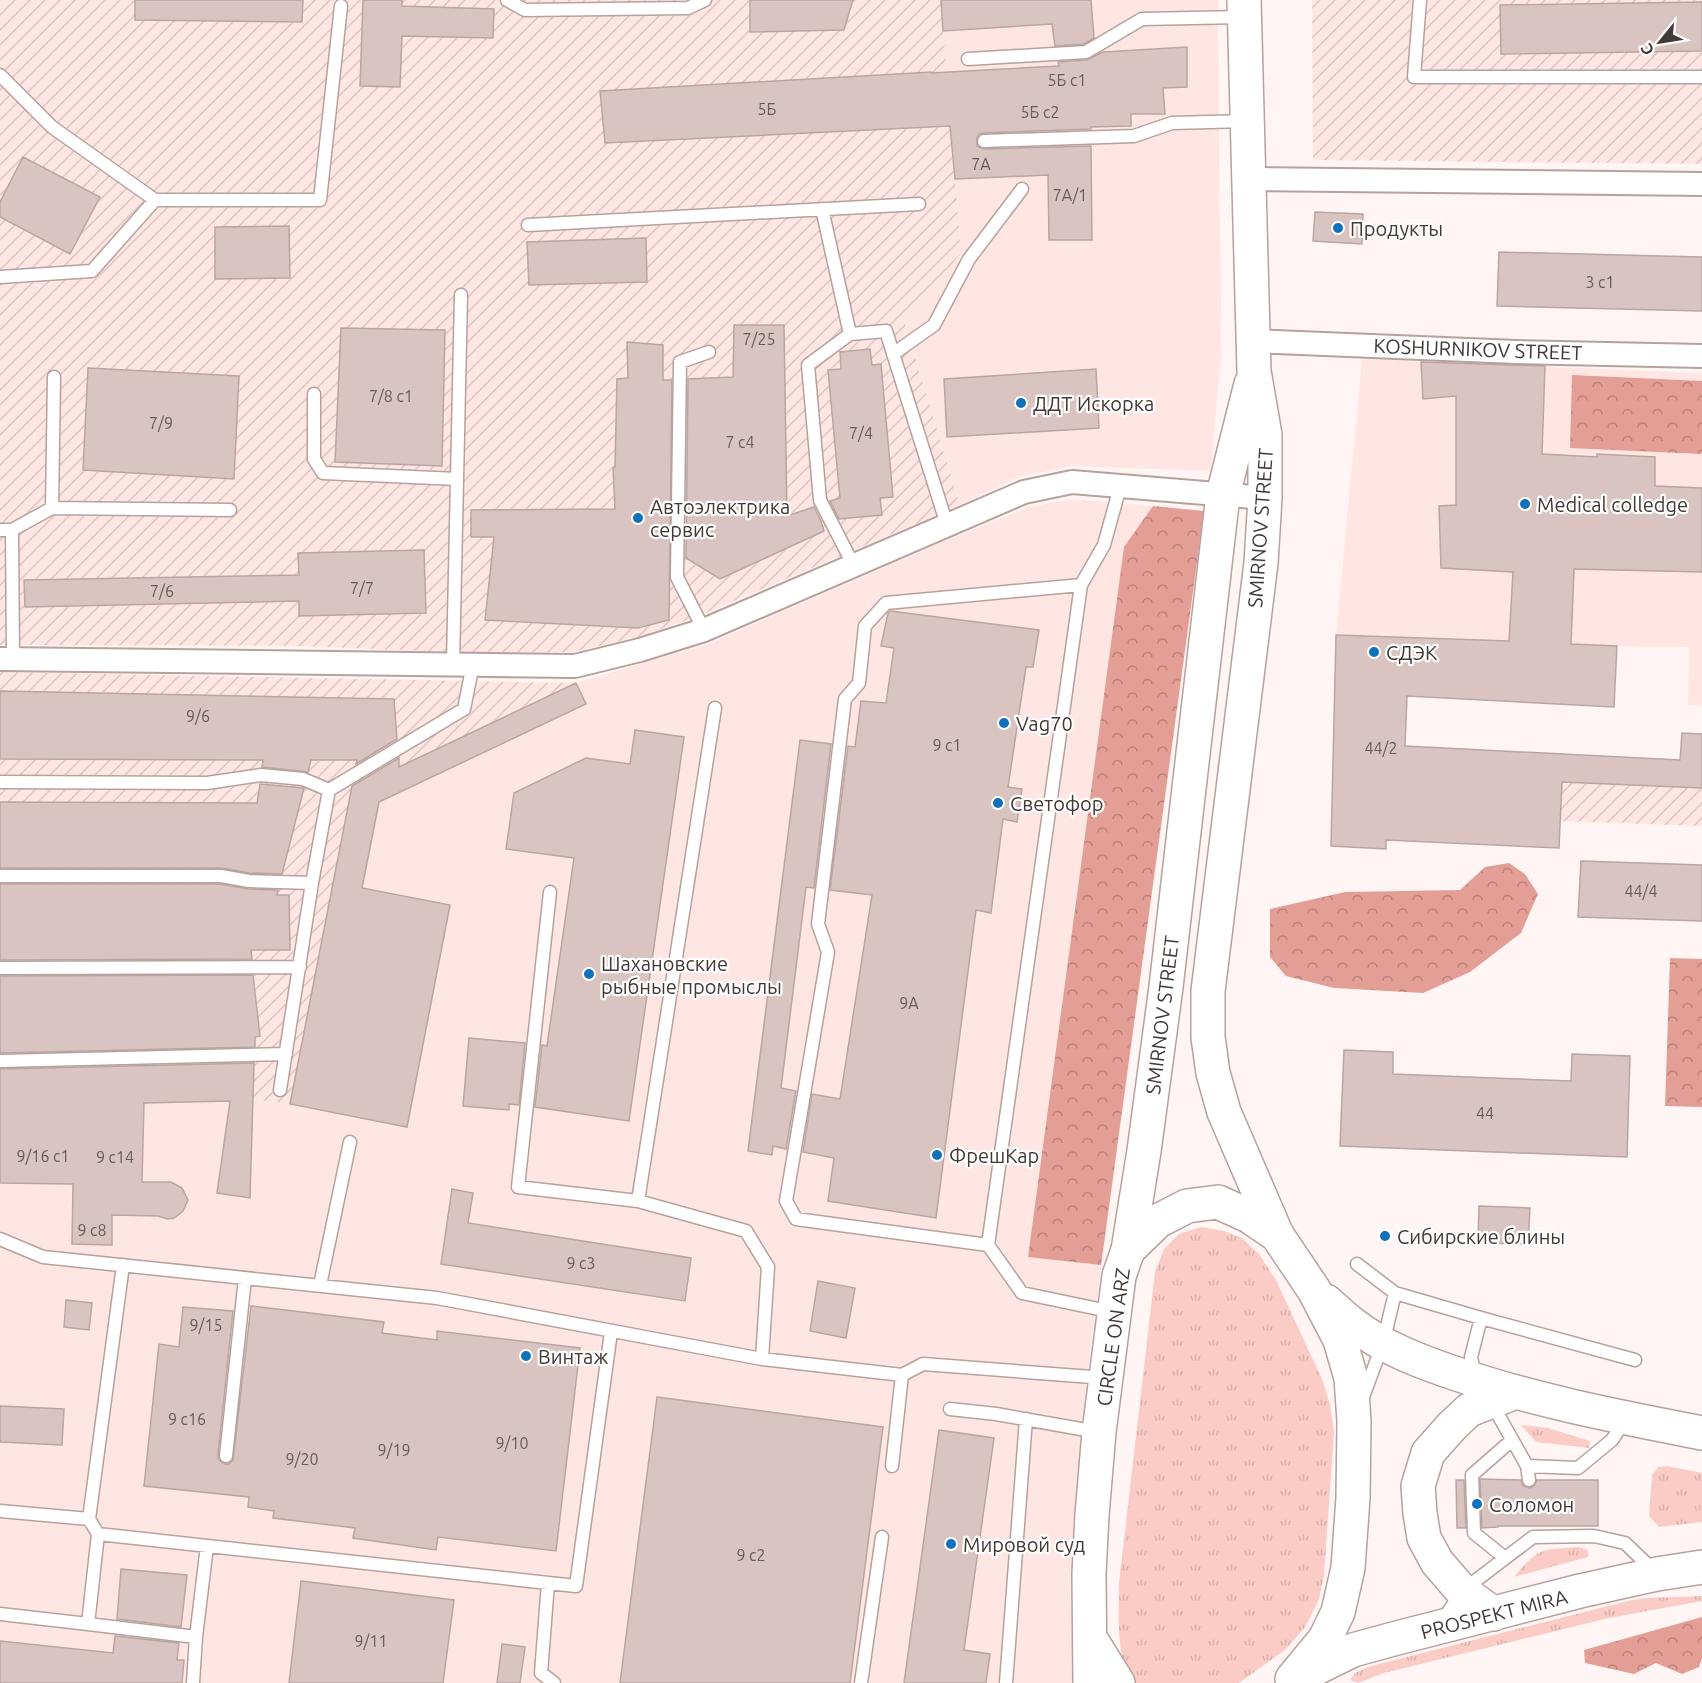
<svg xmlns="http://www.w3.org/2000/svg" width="1702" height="1683" viewBox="0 0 1702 1683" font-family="Ubuntu,sans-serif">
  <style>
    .built { fill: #ffe6e2 }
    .industrial { fill: url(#industrial-furrows) }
    .grass { fill: url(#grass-tufts) }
    .forest { fill: url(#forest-crowns) }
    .building { fill: #d9c4c1; stroke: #baa5a2; stroke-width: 1.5 }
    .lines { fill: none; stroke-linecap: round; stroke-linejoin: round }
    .service-casing { stroke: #b6a19e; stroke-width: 15 }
    .minor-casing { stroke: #b6a19e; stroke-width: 26 }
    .secondary-casing { stroke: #b6a19e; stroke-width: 36 }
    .primary-casing { stroke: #b6a19e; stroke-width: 36 }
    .service { stroke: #fff; stroke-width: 12 }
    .minor { stroke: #fff; stroke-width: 22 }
    .secondary { stroke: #fff; stroke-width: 33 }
    .primary { stroke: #fff; stroke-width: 33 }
    .poi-dot { fill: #1070bc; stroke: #fff; stroke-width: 2 }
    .labels { text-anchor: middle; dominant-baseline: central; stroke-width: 4.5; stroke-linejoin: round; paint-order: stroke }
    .number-label { font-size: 16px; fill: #675b5a }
    .poi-label { font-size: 20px; fill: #413837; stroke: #fff; text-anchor: start }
    .street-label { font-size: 20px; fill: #413837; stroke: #fff }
  </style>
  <defs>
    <pattern id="industrial-furrows" width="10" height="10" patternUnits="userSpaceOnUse" patternTransform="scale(1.5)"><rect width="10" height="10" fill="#ffe6e2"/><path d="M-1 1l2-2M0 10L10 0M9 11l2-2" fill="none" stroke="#dcc6c2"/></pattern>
    <pattern id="grass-tufts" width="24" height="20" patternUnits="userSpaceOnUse" patternTransform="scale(1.5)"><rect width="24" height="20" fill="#fbccc5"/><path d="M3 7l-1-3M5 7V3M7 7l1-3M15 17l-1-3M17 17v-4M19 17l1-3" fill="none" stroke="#d8b0aa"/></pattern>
    <pattern id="forest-crowns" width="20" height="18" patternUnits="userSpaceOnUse" patternTransform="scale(1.5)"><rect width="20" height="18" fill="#e39e95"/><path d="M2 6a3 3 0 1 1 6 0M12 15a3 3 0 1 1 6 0" fill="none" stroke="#ba827a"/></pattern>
  </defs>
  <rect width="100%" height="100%" fill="#fef5f4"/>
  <!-- built -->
  <path class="built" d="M941 0H1218L1221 355 1211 471 1073 466 1019 477 960 505 905 324 961 253Z
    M1362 359 1702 373V706L1688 705 1689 647 1617 646 1336 635Z
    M1072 499 1204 511 1086 1381 1072 1617 1073 1683H0V1108L253 1100 290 1103 319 1108 378 807 381 801 586 704 576 683 708 644 945 541 1029 507Z"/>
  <!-- industrial -->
  <path class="industrial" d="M0 0H941L961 253 905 324 960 505 699 616 638 637 573 652 473 653 300 646 0 645Z
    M1312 0H1702V164L1313 160Z
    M0 672 576 683 586 704 381 801 378 807 319 1109 290 1103 253 1100 0 1108Z
    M1682 733 1702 734V826L1560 821 1559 848 1415 841 1452 749 1680 760Z"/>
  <!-- grass -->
  <path class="grass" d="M1201 1227 1224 1231 1242 1238 1259 1254 1276 1280 1322 1379 1330 1404 1334 1433 1324 1575 1319 1599 1306 1626 1285 1650 1239 1683H1133C1115 1657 1119 1613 1119 1583L1155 1272 1164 1249 1179 1234Z
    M1521 1425 1548 1428 1590 1441 1589 1448 1536 1442Z
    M1667 1466 1702 1473V1522L1659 1527 1649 1516 1652 1475 1658 1467Z
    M1578 1547 1588 1550V1557L1514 1577C1539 1547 1540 1550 1578 1547Z
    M1702 1596V1601L1609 1618 1384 1673 1358 1683 1350 1680 1355 1673 1371 1666 1628 1601 1644 1598Z"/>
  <!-- forest -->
  <path class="forest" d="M1572 375 1702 381V454L1570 448Z
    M1153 506 1204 511 1101 1265 1028 1257 1124 547Z
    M1509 863 1525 874 1538 894 1521 933 1470 972 1423 993 1334 988 1286 976 1270 957V909L1345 892 1460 890 1485 867Z
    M1670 958 1702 959V1107L1665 1106Z
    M1702 1617V1658L1699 1667 1682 1674 1656 1663 1634 1674 1585 1663 1584 1650Z"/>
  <!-- building -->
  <path class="building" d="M135 0H303L302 22 135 20Z
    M363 0H402V6L494 9 493 38 402 36 400 87 360 86Z
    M750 0H853L844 30 750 32Z
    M941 0H1091L1094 38 1084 44 1055 46 1052 24 943 31Z
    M1702 2V51L1501 54 1500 5Z
    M1187 47V87L1163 88 1165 114H1131V126L1091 127V129L984 133 979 134 977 138V146L984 149 1091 146 1092 240H1049L1048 175 955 179 950 126 605 143 600 91 931 72V73L1059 66 1058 62 1087 60 1103 52Z
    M23 157 100 197 70 254 0 217V202Z
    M1315 212 1363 214 1362 244 1313 241Z
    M289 226 290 278 215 279V227Z
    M646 238 647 282 529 285 527 242Z
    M1499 252 1702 257V311L1497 306Z
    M734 325H784L787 516 814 507 821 521 824 531 720 579 686 558 688 379 733 377Z
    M341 328 445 330 442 466 335 462Z
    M627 342 663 345V380H672L669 620 638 628 485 620 494 537H471V510L615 509 613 468 615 467 617 379 628 378Z
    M870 349 872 365 881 364 893 497 880 498 882 515 839 519 830 501 840 498 828 370 841 369 840 352Z
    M1421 362 1545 366 1542 454 1597 457V454L1655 457V486L1702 488V572L1574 569 1571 644 1617 646 1614 707 1407 696 1405 746 1680 760 1682 733 1702 734V788L1562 782 1559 848 1386 840V849L1331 846 1336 635 1509 641 1513 572 1441 568 1439 506 1456 505V396L1423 399Z
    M88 368 239 376 234 479 83 470Z
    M1096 369 1099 428 947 437 944 379Z
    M424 550 426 613 299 616V601L25 607 24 580 299 575 298 553Z
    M890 611 1039 630 1033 667H1026L1008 787 1022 789 1017 822 1003 819 991 913 976 910 936 1218 828 1201 834 1158 803 1152 812 1094 840 1099 872 895 830 890 848 746 855 747 861 701 886 703 894 648 881 646 888 613Z
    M576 683 586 704 379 802 362 888 450 905 407 1127 290 1104 352 786 399 758V767Z
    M0 691 394 699 397 739 356 764 357 760H311L308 772 262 767 263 760 0 759Z
    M635 730 684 737 629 1121 535 1107 542 1045 547 1046 574 858 506 849 514 793 586 758 630 764Z
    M800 740 831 744 814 888 806 887 781 1088 796 1091 786 1149 773 1146 772 1155 748 1151Z
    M260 784 304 788 282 874 250 873 221 868H0V802L257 803Z
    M1581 861 1702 865V921L1578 917Z
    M0 884H220L248 889 278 890 277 895H289L290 950H251L252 959 0 960Z
    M253 975 260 1036 255 1037V1047L0 1053V976Z
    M469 1038 525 1043 519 1105 509 1104V1110L463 1106Z
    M1344 1050 1393 1052V1074L1571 1081 1572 1054 1630 1056 1627 1157 1340 1146Z
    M254 1063 250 1198 217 1193 230 1101 144 1103 142 1182H171L182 1188 188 1200 183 1211 174 1218 168 1219 158 1216 112 1215V1245L72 1244 73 1184 0 1183V1069Z
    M452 1189 473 1193 468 1223 691 1258 685 1301 441 1264Z
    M1479 1206 1530 1208 1528 1244 1478 1243Z
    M818 1281 855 1288 846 1338 810 1331Z
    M66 1300 92 1303 89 1330 64 1327Z
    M251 1306 384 1322 382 1333 437 1340V1331L580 1348 556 1551 438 1537 436 1550 353 1538 355 1528 273 1518 274 1511 248 1507 249 1497 144 1486 159 1344 179 1347 183 1307 233 1311 218 1455 219 1460 225 1464H229L233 1460Z
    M657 1397 883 1427 850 1683H620Z
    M0 1406 64 1409 62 1445 0 1442Z
    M939 1430 994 1438 964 1650 990 1654 986 1683H904Z
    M1480 1479 1521 1480 1523 1486 1530 1488 1534 1486 1537 1480H1598V1526H1498V1527L1482 1528Z
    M1456 1480H1464L1466 1528H1457Z
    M121 1569 187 1575 181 1627 117 1619Z
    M301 1581 454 1600 443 1683H289Z
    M115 1636 179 1643 177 1660H184L182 1683H0V1641L113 1653Z
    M502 1644 525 1647 520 1683H497Z"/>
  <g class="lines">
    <!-- service casing -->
    <g class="service-casing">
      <path id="service" d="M507 0 525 10 688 8 705 0
        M1420 0 1414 77H1702
        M968 59 1086 52 1142 19 1242 17
        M0 75 52 127 155 200H320L341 6
        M984 141 1134 136 1172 123 1247 121
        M822 209 850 334 808 365 820 500 853 564
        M528 225 919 204
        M0 277 92 271 155 200
        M850 334 886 331 947 525
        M893 354 934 325 969 259 1022 189
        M314 394V459L323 473 457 479
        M52 508 230 510
        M0 530H12
        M1081 585 886 603 865 626 859 683 845 699 818 924 828 952 786 1201 796 1219 988 1245 1022 1293 1113 1312
        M704 630 677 577 680 362 709 352
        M13 659 12 530 52 508 54 377
        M453 664 461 295
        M0 782 207 783 261 775 303 779 329 790
        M0 876H221L249 881 312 883
        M550 892 518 1187 638 1201 746 1231 768 1267 762 1359
        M0 968 300 967
        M0 1061 286 1054
        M280 1090 312 883 329 790 464 709 473 664
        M638 1201 715 708
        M0 1239 43 1257 437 1298 762 1359 902 1375 923 1364 1105 1378
        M988 1245 1081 585 1104 545 1120 487
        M1357 1264 1395 1293 1481 1318
        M123 1265 89 1519 98 1534 576 1586 611 1332
        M320 1285 350 1142
        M1475 1377 1471 1357 1481 1318 1635 1360
        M1363 1397 1383 1343 1395 1293
        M1491 1402 1527 1466 1529 1480
        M950 1409 996 1414 1098 1432
        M226 1456 245 1278
        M892 1466 902 1375
        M1527 1466 1578 1468 1612 1440 1626 1419
        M0 1511 89 1519
        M98 1534 88 1624 196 1637 207 1546
        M1505 1558 1474 1533 1472 1475 1512 1440
        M548 1583 541 1673 554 1683
        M0 1614 88 1624
        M1443 1620 1462 1591 1533 1537 1594 1536 1625 1543 1653 1570
        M193 1683 196 1637
        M861 1683 882 1537
        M1006 1683 1026 1419"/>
    </g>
    <!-- minor casing -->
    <g class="minor-casing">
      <path id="minor" d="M1249 179 1702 184
        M1253 341 1516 352 1702 356
        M0 659 575 666 640 650 704 630 1024 492 1072 482 1265 498"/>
    </g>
    <!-- secondary casing -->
    <g class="secondary-casing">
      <path id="secondary" d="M1244 0 1254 371 1265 435V498L1261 563 1208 991V1037L1213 1073 1224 1112 1277 1235
        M1128 1250 1144 1151 1166 987 1223 495 1251 384"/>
    </g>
    <!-- primary casing -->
    <g class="primary-casing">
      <path id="primary" d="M1326 1301C1335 1309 1344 1318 1354 1325 1384 1348 1421 1362 1457 1374 1536 1401 1620 1417 1702 1433
        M1494 1614 1462 1591 1437 1562 1424 1538 1420 1513 1418 1486 1428 1453 1452 1426 1469 1410 1516 1392
        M1090 1638 1118 1683
        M1300 1676 1353 1650 1397 1638 1580 1591 1657 1574 1702 1567
        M1090 1683 1089 1574 1092 1515 1099 1432 1119 1276 1128 1250 1158 1221 1187 1206 1218 1202 1249 1216 1277 1235 1314 1290 1340 1340 1351 1378 1354 1421 1353 1498 1348 1568 1338 1612 1325 1639 1292 1679"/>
    </g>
    <!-- service -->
    <use href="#service" class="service"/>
    <!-- minor -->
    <use href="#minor" class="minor"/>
    <!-- secondary -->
    <use href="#secondary" class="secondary"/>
    <!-- primary -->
    <use href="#primary" class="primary"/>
  </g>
  <!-- markers -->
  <g class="poi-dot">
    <circle cx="1338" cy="228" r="6"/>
    <circle cx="1021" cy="403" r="6"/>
    <circle cx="1525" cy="504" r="6"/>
    <circle cx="638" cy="518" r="6"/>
    <circle cx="1374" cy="652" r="6"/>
    <circle cx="1004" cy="723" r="6"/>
    <circle cx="998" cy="803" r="6"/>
    <circle cx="589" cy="974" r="6"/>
    <circle cx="937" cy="1155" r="6"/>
    <circle cx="1385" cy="1236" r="6"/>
    <circle cx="526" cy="1356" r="6"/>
    <circle cx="1477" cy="1504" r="6"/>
    <circle cx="951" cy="1544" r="6"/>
  </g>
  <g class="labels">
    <!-- number labels -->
    <g class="number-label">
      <text x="1067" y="80">5Б с1</text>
      <text x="767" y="109">5Б</text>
      <text x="1040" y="112">5Б с2</text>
      <text x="981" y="164">7А</text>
      <text x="1070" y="195">7А/1</text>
      <text x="1600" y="282">3 с1</text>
      <text x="759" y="339">7/25</text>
      <text x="391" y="396">7/8 с1</text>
      <text x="161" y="423">7/9</text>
      <text x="861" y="433">7/4</text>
      <text x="740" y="442">7 с4</text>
      <text x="362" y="588">7/7</text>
      <text x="162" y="591">7/6</text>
      <text x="198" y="716">9/6</text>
      <text x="947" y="745">9 с1</text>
      <text x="1381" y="748">44/2</text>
      <text x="1641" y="891">44/4</text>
      <text x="909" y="1003">9А</text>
      <text x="1485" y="1113">44</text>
      <text x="43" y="1156">9/16 с1</text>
      <text x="115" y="1157">9 с14</text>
      <text x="92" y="1230">9 с8</text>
      <text x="581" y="1263">9 с3</text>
      <text x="206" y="1325">9/15</text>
      <text x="187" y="1419">9 с16</text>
      <text x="512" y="1443">9/10</text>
      <text x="394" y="1450">9/19</text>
      <text x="302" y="1459">9/20</text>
      <text x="751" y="1555">9 с2</text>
      <text x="371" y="1641">9/11</text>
    </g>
    <!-- poi labels -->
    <g class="poi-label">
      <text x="1350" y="228">Продукты</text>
      <text x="1033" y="403">ДДТ Искорка</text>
      <text x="1537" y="504">Medical colledge</text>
      <text x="650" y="506">Автоэлектрика<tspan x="650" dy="23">сервис</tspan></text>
      <text x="1386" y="652">СДЭК</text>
      <text x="1016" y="723">Vag70</text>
      <text x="1010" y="803">Светофор</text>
      <text x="601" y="963">Шахановские<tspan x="601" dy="23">рыбные промыслы</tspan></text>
      <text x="949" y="1155">ФрешКар</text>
      <text x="1397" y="1236">Сибирские блины</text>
      <text x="538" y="1356">Винтаж</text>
      <text x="1489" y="1504">Соломон</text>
      <text x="963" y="1544">Мировой суд</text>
    </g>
    <!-- street labels -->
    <g class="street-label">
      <text transform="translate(1478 349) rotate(2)">KOSHURNIKOV STREET</text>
      <text transform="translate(1260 528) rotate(-86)">SMIRNOV STREET</text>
      <text transform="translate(1162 1015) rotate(-83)">SMIRNOV STREET</text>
      <text transform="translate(1113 1337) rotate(-82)">CIRCLE ON ARZ</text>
      <text transform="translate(1494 1614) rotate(-14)">PROSPEKT MIRA</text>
    </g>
  </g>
  <!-- north arrow -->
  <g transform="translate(1660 42) rotate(240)" stroke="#ffffff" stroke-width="4.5" paint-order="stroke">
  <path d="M0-4.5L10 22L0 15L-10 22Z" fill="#413837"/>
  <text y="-9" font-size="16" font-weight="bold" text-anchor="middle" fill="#413837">С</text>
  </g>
</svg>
